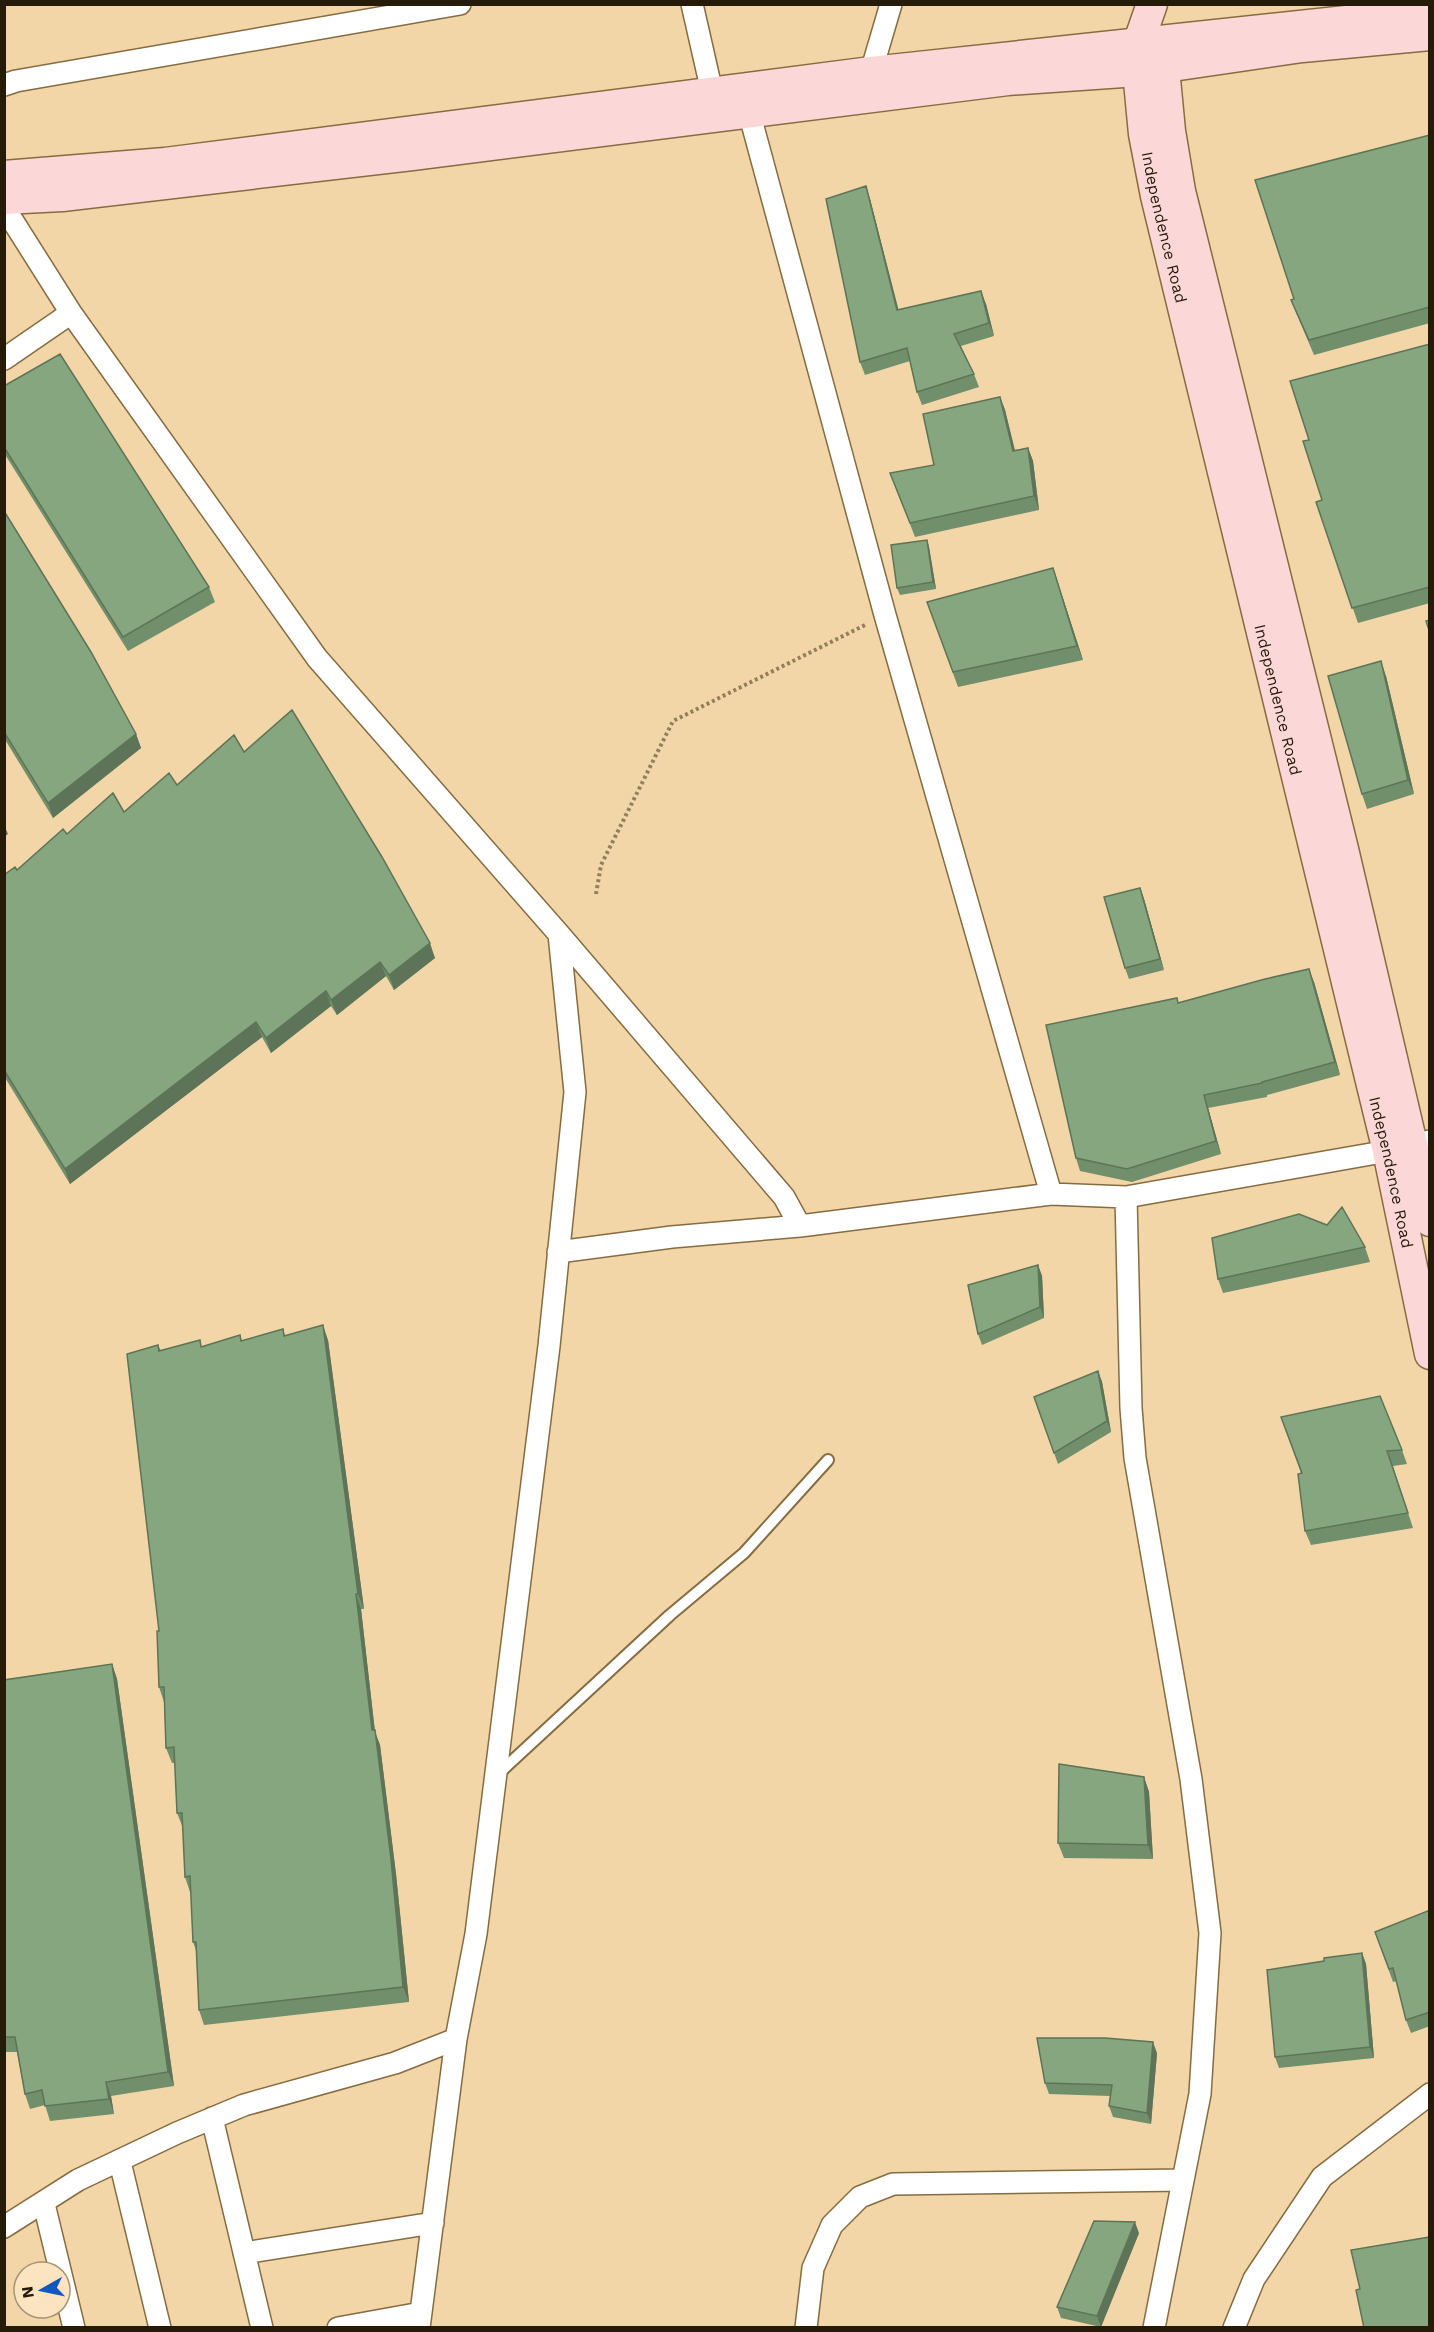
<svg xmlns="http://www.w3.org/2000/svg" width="1434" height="2332" viewBox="0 0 1434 2332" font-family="'Work Sans',sans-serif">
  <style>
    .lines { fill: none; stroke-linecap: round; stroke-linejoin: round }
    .lane-casing { stroke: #856c41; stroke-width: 14 }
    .street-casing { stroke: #856c41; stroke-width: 24 }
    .secondary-casing { stroke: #856c41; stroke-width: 33 }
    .path { stroke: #937f5e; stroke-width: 4; stroke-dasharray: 3 3; stroke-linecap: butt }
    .lane { stroke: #fff; stroke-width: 10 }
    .street { stroke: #fff; stroke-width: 21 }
    .secondary { stroke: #fcd7d8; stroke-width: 30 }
    .wall { fill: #728f6c }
    .shaded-wall { fill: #5d7458 }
    .building { fill: #85a67e; stroke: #5d7458; stroke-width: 1.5 }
    .labels { text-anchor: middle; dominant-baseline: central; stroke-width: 4.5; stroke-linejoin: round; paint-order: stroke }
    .street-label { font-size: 16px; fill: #261b09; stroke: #fbe4bf }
  </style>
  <rect width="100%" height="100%" fill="#f2d6a8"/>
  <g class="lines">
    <!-- lane casing -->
    <g class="lane-casing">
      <path id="lane" d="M498 1774 670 1615 744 1553 828 1460"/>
    </g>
    <!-- street casing -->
    <g class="street-casing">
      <path id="street" d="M692 4 712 92
        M871 72 891 4
        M4 85 16 81 460 4
        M749 112 885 615 1051 1194
        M4 207 71 313 317 658 559 934 784 1197 800 1226 1051 1194 1126 1197 1388 1151 1430 1141
        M4 359 71 313
        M1126 1197 1131 1408 1135 1458 1191 1779 1210 1933 1200 2094 1154 2328
        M558 1252 672 1237 800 1226
        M212 2118 262 2328
        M120 2162 160 2328
        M44 2204 74 2328
        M4 2227 78 2180 177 2133 244 2105 395 2063 456 2039
        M244 2253 433 2223
        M338 2328 421 2313
        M419 2328 456 2039 476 1934 549 1346 575 1092 559 934
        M806 2328 813 2268 832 2225 860 2197 893 2184 1183 2180
        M1234 2328 1254 2279 1322 2177 1430 2094"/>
    </g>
    <!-- secondary casing -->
    <g class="secondary-casing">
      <g id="secondary">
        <path id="s1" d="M1152 4 1138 44V71L1144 134 1156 196 1388 1151 1430 1354"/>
        <path d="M1162 48 1170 131 1180 191 1343 849 1430 1221"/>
        <path d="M4 176 165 163 871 72 1430 12"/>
        <path d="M4 199 62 196 412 155 1008 80 1138 71 1302 47 1430 35"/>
      </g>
    </g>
    <!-- path -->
    <path class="path" d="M596 894 601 865 673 721 867 624"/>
    <!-- lane -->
    <use href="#lane" class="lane"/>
    <!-- street -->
    <use href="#street" class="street"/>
    <!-- secondary -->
    <use href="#secondary" class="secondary"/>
  </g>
  <!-- wall -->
  <path class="wall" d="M1430 135V323L1314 355 1297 315 1291 300 1294 299Z
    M870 199 898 310 986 304 994 336 961 346 974 374 979 387 922 405 917 392 910 361 865 375 860 362Z
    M1430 344V603L1358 623 1316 502 1322 500 1309 440Z
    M4 386 209 587 215 602 128 651 4 453Z
    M1000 397 1005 410 1015 450 1028 448 1033 461 1039 510 915 537 890 473 934 465Z
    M4 511 136 734 141 748 53 818 4 738Z
    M927 540 929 547 936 589 900 595 897 588Z
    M1053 568 1083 660 958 687 927 602Z
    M1386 676 1414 794 1367 809 1362 794Z
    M244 752 435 958 394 990 386 976 337 1015 331 1006 271 1053 262 1037 70 1184 4 1076V875L17 870 67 834 124 812Z
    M1140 888 1144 899 1164 970 1129 979 1125 968Z
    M1314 982 1340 1075 1267 1095V1097L1208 1108 1221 1154 1132 1182 1080 1171 1076 1158Z
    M1365 1247 1370 1262 1223 1293 1218 1279Z
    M1038 1265 1042 1276 1044 1318 982 1345 978 1334Z
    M283 1329 285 1336 328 1340 364 1609H361L375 1732 380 1745 396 1874 409 2002 204 2025 199 2010 197 1953 193 1942 191 1891 190 1892 185 1877 183 1828 177 1813 175 1763H172L166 1748 164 1702 159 1687 158 1345 161 1351 202 1347 240 1335 242 1341Z
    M1098 1371 1102 1382 1111 1432 1058 1464 1034 1397Z
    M1281 1417 1402 1450 1407 1464 1393 1466 1413 1528 1311 1545 1305 1531 1301 1473Z
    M112 1664 117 1679 174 2086 111 2096 114 2114 50 2121 45 2105 30 2109 25 2094 17 2052H4V1680Z
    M1144 1777 1149 1792 1153 1859 1064 1858 1058 1843Z
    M1430 1910V2026L1411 2033 1406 2020 1397 1981 1393 1982 1375 1932Z
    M1362 1953 1366 1964 1374 2058 1279 2068 1275 2057 1324 1961Z
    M1157 2053 1151 2124 1113 2117 1109 2106 1110 2096 1049 2094 1045 2083Z
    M1139 2233 1101 2327 1061 2318 1057 2307Z"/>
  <!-- shaded-wall -->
  <path class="shaded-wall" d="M866 186 870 199 902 323 897 310Z
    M981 291 986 304 994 336 989 323Z
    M1000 397 1005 410 1018 464 1013 451Z
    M1028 448 1033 461 1039 510 1034 496Z
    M927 540 929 547 936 589 933 582Z
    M1053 568 1058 583 1083 660 1077 646Z
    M1381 661 1386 676 1414 794 1408 780Z
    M136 734 141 748 53 818 48 803Z
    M4 825 8 834 4 837Z
    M1140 888 1144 899 1164 970 1160 959Z
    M430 943 435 958 394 990 389 975Z
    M380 962 386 976 337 1015 331 1000Z
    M1309 969 1314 982 1340 1075 1335 1062Z
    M326 991 331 1006 271 1053 266 1038Z
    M256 1022 262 1037 70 1184 65 1169Z
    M1204 1095 1208 1108 1221 1154 1216 1141Z
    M1038 1265 1042 1276 1044 1318 1040 1307Z
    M323 1325 328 1340 364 1609 358 1594Z
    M1098 1371 1102 1382 1111 1432 1107 1421Z
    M356 1594 361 1609 375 1732 380 1745 396 1874 409 2002 403 1987 372 1730Z
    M112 1664 117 1679 174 2086 168 2072Z
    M1144 1777 1149 1792 1153 1859 1148 1845Z
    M1362 1953 1366 1964 1374 2058 1370 2047Z
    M1153 2042 1157 2053 1151 2124 1147 2113Z
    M106 2082 111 2096 114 2114 109 2099Z
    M1135 2222 1139 2233 1101 2327 1097 2316Z"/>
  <!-- building -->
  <path class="building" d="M1430 135V307L1309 340 1291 300 1294 299 1255 180Z
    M866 186 897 310 981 291 989 323 954 334 974 374 917 392 907 348 860 362 826 199Z
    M1430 344V587L1352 608 1316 502 1322 500 1303 441 1309 440 1290 381Z
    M60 354 209 587 123 637 4 447V386Z
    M1000 397 1013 451 1028 448 1034 496 910 523 890 473 934 465 923 414Z
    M4 511 91 652 136 734 48 803 4 732Z
    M927 540 933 582 897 588 891 545Z
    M1053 568 1077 646 953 672 927 602Z
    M1430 620V633L1426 621Z
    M1381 661 1408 780 1362 794 1328 676Z
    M292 710 382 857 430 943 389 975 380 962 331 1000 326 991 266 1038 256 1022 65 1169 4 1070V875L15 867 17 870 63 829 67 834 113 793 124 812 169 773 177 785 234 735 244 752Z
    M1140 888 1160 959 1125 968 1104 897Z
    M1309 969 1335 1062 1262 1082V1083L1204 1095 1216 1141 1127 1169 1076 1158 1046 1025 1177 998 1178 1003 1265 979Z
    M1342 1207 1365 1247 1218 1279 1212 1238 1299 1214 1327 1225Z
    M1038 1265 1040 1307 978 1334 968 1285Z
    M323 1325 358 1594H356L372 1730H375L391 1859 403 1987 199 2010 196 1942H193L190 1876 185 1877 182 1813H177L174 1747 166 1748 164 1687H159L157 1631H159L127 1354 158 1345 159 1351 200 1340 201 1347 240 1335 241 1341 283 1329 284 1336Z
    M1098 1371 1107 1421 1054 1453 1034 1397Z
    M1380 1396 1402 1450 1387 1451 1408 1513 1305 1531 1298 1474 1302 1473 1281 1417Z
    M112 1664 168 2072 106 2082 109 2099 45 2106 42 2090 25 2094 15 2037H4V1680Z
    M1059 1764 1144 1777 1148 1845 1058 1843Z
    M1430 1910V2012L1406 2020 1393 1968 1389 1969 1375 1932Z
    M1362 1953 1370 2047 1275 2057 1267 1970 1324 1961V1958Z
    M1037 2038H1105L1153 2042 1147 2113 1109 2106 1112 2085 1045 2083Z
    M1094 2221 1135 2222 1097 2316 1057 2307Z
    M1430 2237V2327L1364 2328 1356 2290 1360 2289 1351 2250Z"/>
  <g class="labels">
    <!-- street labels -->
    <g class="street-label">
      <text stroke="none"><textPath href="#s1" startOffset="228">Independence Road</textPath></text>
      <text stroke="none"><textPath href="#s1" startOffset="714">Independence Road</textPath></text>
      <text stroke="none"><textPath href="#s1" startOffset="1200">Independence Road</textPath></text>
    </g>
  </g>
  <!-- border -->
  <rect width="1434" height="2332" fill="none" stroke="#261b09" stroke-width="12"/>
  <!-- north arrow -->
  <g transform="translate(42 2290) rotate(261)"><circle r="28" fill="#fbe4bf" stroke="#a69476" stroke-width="1.5"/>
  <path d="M0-4.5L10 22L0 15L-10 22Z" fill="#1156c1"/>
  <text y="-9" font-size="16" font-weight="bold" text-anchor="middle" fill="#261b09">N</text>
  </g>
</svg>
